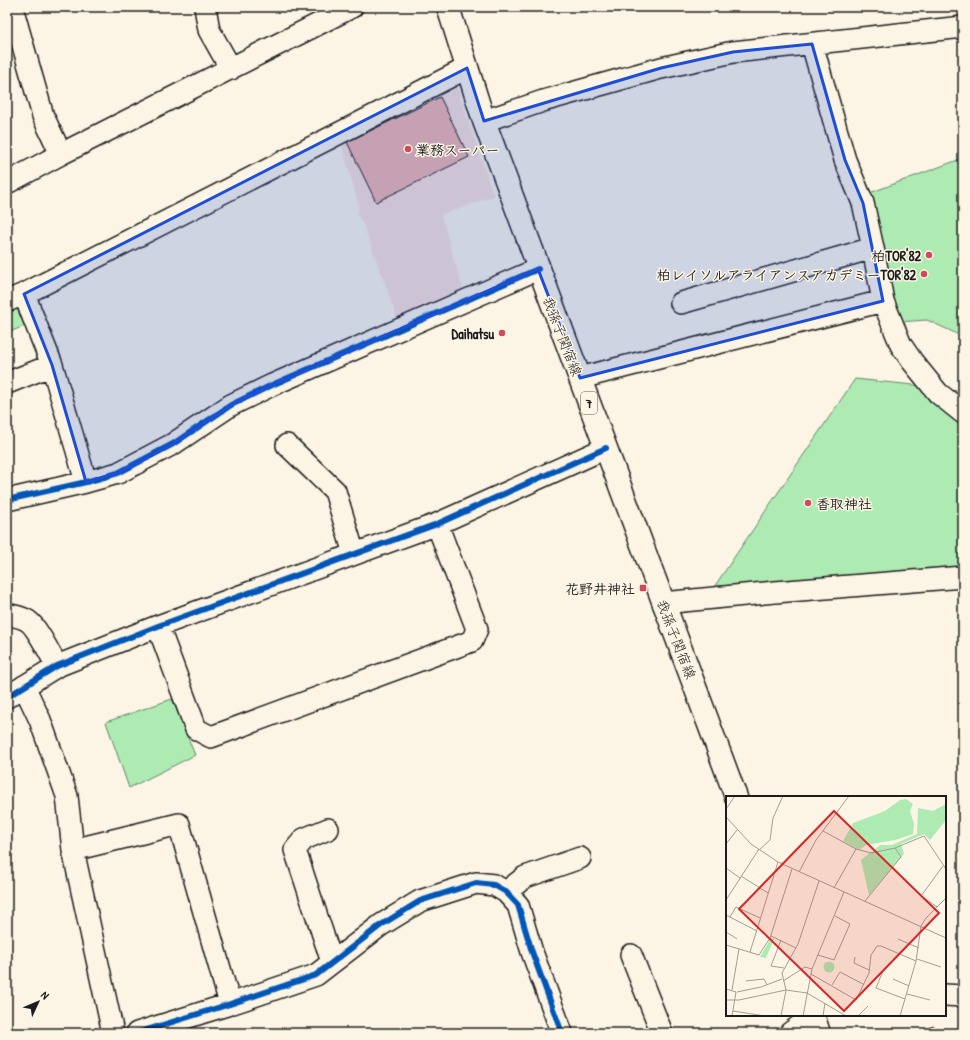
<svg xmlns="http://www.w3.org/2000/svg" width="970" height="1040" viewBox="0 0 970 1040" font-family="'Patrick Hand','Klee One',sans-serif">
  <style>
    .built { fill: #f8e2d4 }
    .green { fill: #adebb3; stroke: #648468 }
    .building { fill: #f0b6ab; stroke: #1c1c1c }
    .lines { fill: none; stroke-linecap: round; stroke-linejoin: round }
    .minor-casing { stroke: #1c1c1c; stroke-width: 24 }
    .major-casing { stroke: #1c1c1c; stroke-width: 25 }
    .minor { stroke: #fcf5e5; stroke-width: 21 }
    .major { stroke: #fcf5e5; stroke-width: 22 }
    .cycleway-casing { stroke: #fcf5e5; stroke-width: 8 }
    .cycleway { stroke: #0057b8; stroke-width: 6 }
    .marked { fill: #1d4ed8; fill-opacity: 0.2; stroke: #1d4ed8; stroke-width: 3; stroke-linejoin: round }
    .poi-dot { fill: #d1495b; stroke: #fcf5e5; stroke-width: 1.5 }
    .labels { text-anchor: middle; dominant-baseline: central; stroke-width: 3; stroke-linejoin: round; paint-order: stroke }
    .shield { fill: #fcf5e5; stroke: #5f5d58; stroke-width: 1 }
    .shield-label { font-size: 13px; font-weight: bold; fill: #1c1c1c }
    .poi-label { font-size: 14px; font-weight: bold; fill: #1c1c1c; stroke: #fcf5e5; text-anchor: end }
    .street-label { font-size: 14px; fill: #1c1c1c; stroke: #fcf5e5 }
    .inset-road { fill: none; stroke: #a29e95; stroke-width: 1 }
    .view { fill: #d62828; fill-opacity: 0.15; stroke: #d62828; stroke-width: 2 }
    .inset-edge { fill: none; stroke: #1c1c1c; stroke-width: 2 }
  </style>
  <rect width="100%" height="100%" fill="#fcf5e5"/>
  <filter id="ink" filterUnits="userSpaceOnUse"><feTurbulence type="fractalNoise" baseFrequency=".025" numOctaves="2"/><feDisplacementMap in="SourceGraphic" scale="8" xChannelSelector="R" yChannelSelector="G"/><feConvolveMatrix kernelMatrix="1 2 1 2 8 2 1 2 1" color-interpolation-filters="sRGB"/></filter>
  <g filter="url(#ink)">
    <!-- built -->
    <path class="built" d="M455 81 494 196 441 215 464 293 399 323 363 224 357 214 359 207 340 138Z"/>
    <!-- green -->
    <path class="green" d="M963 158V339L955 333 927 320 898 322 867 194Z
      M12 307 21 311 27 325 7 333V308Z
      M855 379 933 387 963 392V567L710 593Z
      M172 699 195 755 129 788 106 722Z"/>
    <!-- building -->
    <path class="building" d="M440 97 469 157 376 202 347 142Z
      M934 1026 936 1033H912Z"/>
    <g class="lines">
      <!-- minor casing -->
      <g class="minor-casing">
        <path id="minor" d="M12 7 43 116 61 154
          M205 7 209 30 231 69
          M812 44 845 160 863 203 873 248 883 301 901 345 912 361 938 393 963 413
          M484 121 543 101 661 68 733 52 963 27
          M7 183 61 154 352 7
          M24 294 52 365 86 482
          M7 301 24 294 467 68
          M681 303 873 248
          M580 378 883 301
          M7 383 52 365
          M287 445 335 491 354 554
          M7 500 86 482 118 473 173 444 231 405 272 385 538 269
          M664 605 673 602 775 592 963 577
          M7 614C14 616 22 617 28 621 37 627 51 656 57 666
          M158 626 196 729 211 737 472 641 477 629 437 524
          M24 686 40 720 67 796 73 850 113 1033
          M7 697 57 666 158 626 437 524 606 448
          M328 829 304 839 295 850 332 962
          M73 850 179 824 230 1004
          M506 892 525 877 580 858
          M631 955 662 1033
          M945 995 963 996
          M137 1033 230 1004 316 975 381 925 420 901 476 883 494 885 506 892 518 905 532 952 562 1033
          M790 1033 814 1015"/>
      </g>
      <!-- major casing -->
      <g class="major-casing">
        <path id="major" d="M448 7 484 121 736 797
          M813 1015 819 1033"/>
      </g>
      <!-- minor -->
      <use href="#minor" class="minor"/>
      <!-- major -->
      <use href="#major" class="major"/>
      <!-- cycleway casing -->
      <g class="cycleway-casing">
        <path id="cycleway" d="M7 500 86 482 118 473 173 444 231 405 272 385 538 269
          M7 697 57 666 158 626 437 524 606 448
          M137 1033 230 1004 316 975 381 925 420 901 476 883 494 885 506 892 518 905 532 952 562 1033"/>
      </g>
      <!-- cycleway -->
      <use href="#cycleway" class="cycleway"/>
    </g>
  </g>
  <!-- marked area -->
  <path class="marked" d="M812 44 845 160 863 203 883 301 580 378 538 269 272 385 231 405 173 444 118 473 86 482 52 365 24 294 467 68 484 121 661 68 733 52Z"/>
  <!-- markers -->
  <g class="poi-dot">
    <circle cx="408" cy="149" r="4"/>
    <circle cx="929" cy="255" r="4"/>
    <circle cx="924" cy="274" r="4"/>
    <circle cx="502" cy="333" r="4"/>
    <circle cx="808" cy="503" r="4"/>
    <rect x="639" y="584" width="8" height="8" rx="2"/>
  </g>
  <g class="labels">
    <!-- shield labels -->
    <rect class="shield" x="581" y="392" width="16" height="22" rx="3"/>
    <g class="shield-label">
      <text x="589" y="403">7</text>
    </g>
    <!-- poi labels -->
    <g class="poi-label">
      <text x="416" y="149" text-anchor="start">業務スーパー</text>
      <text x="921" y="255">柏TOR'82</text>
      <text x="916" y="274">柏レイソルアライアンスアカデミーTOR'82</text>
      <text x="494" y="333">Daihatsu</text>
      <text x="816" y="503" text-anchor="start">香取神社</text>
      <text x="635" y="588">花野井神社</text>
    </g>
    <!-- street labels -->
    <g class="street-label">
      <text transform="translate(563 336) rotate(69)">我孫子関宿線</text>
      <text transform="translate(677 639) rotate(69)">我孫子関宿線</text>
    </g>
  </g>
  <!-- overview -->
  <g transform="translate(726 796)">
    <rect width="220" height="220" fill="#fcf5e5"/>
    <path d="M180 3 187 8 184 15 188 28 187 38 169 44 140 49 133 54 117 45 127 27 159 15 174 4ZM220 8V24L204 44 198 38 175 48 178 58 143 99 135 64 154 49H166L191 38 192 12 207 15ZM45 142 48 143 40 162 34 161ZM97.5 171a5.5 5.5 0 1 1 11 0a5.5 5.5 0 1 1-11 0Z" fill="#adebb3"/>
    <path class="inset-road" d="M0 13 9 0M0 21 25 48 52 66 220 142M97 35 130 53 145 57 169 52 198 40 220 73M0 48 11 34M33 54 44 44 47 22 57 0M0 72 14 82M73 76 90 44 123 0M15 80 42 97M108 92 130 53M0 104 33 53M139 105 175 61 169 52M211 111 195 100 217 70M0 119 31 135M4 121 10 111 34 122M0 136 11 143M45 140 70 152M172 143 193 152M55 144 45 170 58 172M0 149 33 159 44 142 66 73M24 156 52 66M92 159 108 164 124 128 109 120M129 161 128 167 143 174M191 163 215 171M157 175 150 192 179 203M85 178 130 204 143 177 145 159 151 150H155L190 165M167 183 183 190M20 185 38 183 41 189M57 185 79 171 86 173M106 189 114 176 137 188M0 193 10 196 6 220M6 194 13 153M11 196 35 191 56 183M181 198 204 204M0 204H13L60 194 81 197 120 220M7 215 39 220M55 220 60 194 56 177 72 148 93 85M77 220 86 173 118 96M97 220 99 207M132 220 142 210M174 220 190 165 195 130 200 122 220 102"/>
    <path class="view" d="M108 15 213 117 118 215 13 113Z"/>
    <rect width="220" height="220" class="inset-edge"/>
  </g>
  <!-- margin -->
  <rect width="970" height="1040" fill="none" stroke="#fcf5e5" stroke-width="24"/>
  <rect x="12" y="12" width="946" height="1016" fill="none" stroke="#1c1c1c" stroke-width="1.5" filter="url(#ink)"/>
  <!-- north arrow -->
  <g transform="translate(38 1002) rotate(46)" stroke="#fcf5e5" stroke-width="3" paint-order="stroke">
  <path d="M0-3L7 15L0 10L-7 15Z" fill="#1c1c1c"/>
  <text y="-6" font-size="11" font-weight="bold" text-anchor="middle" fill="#1c1c1c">N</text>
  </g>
</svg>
